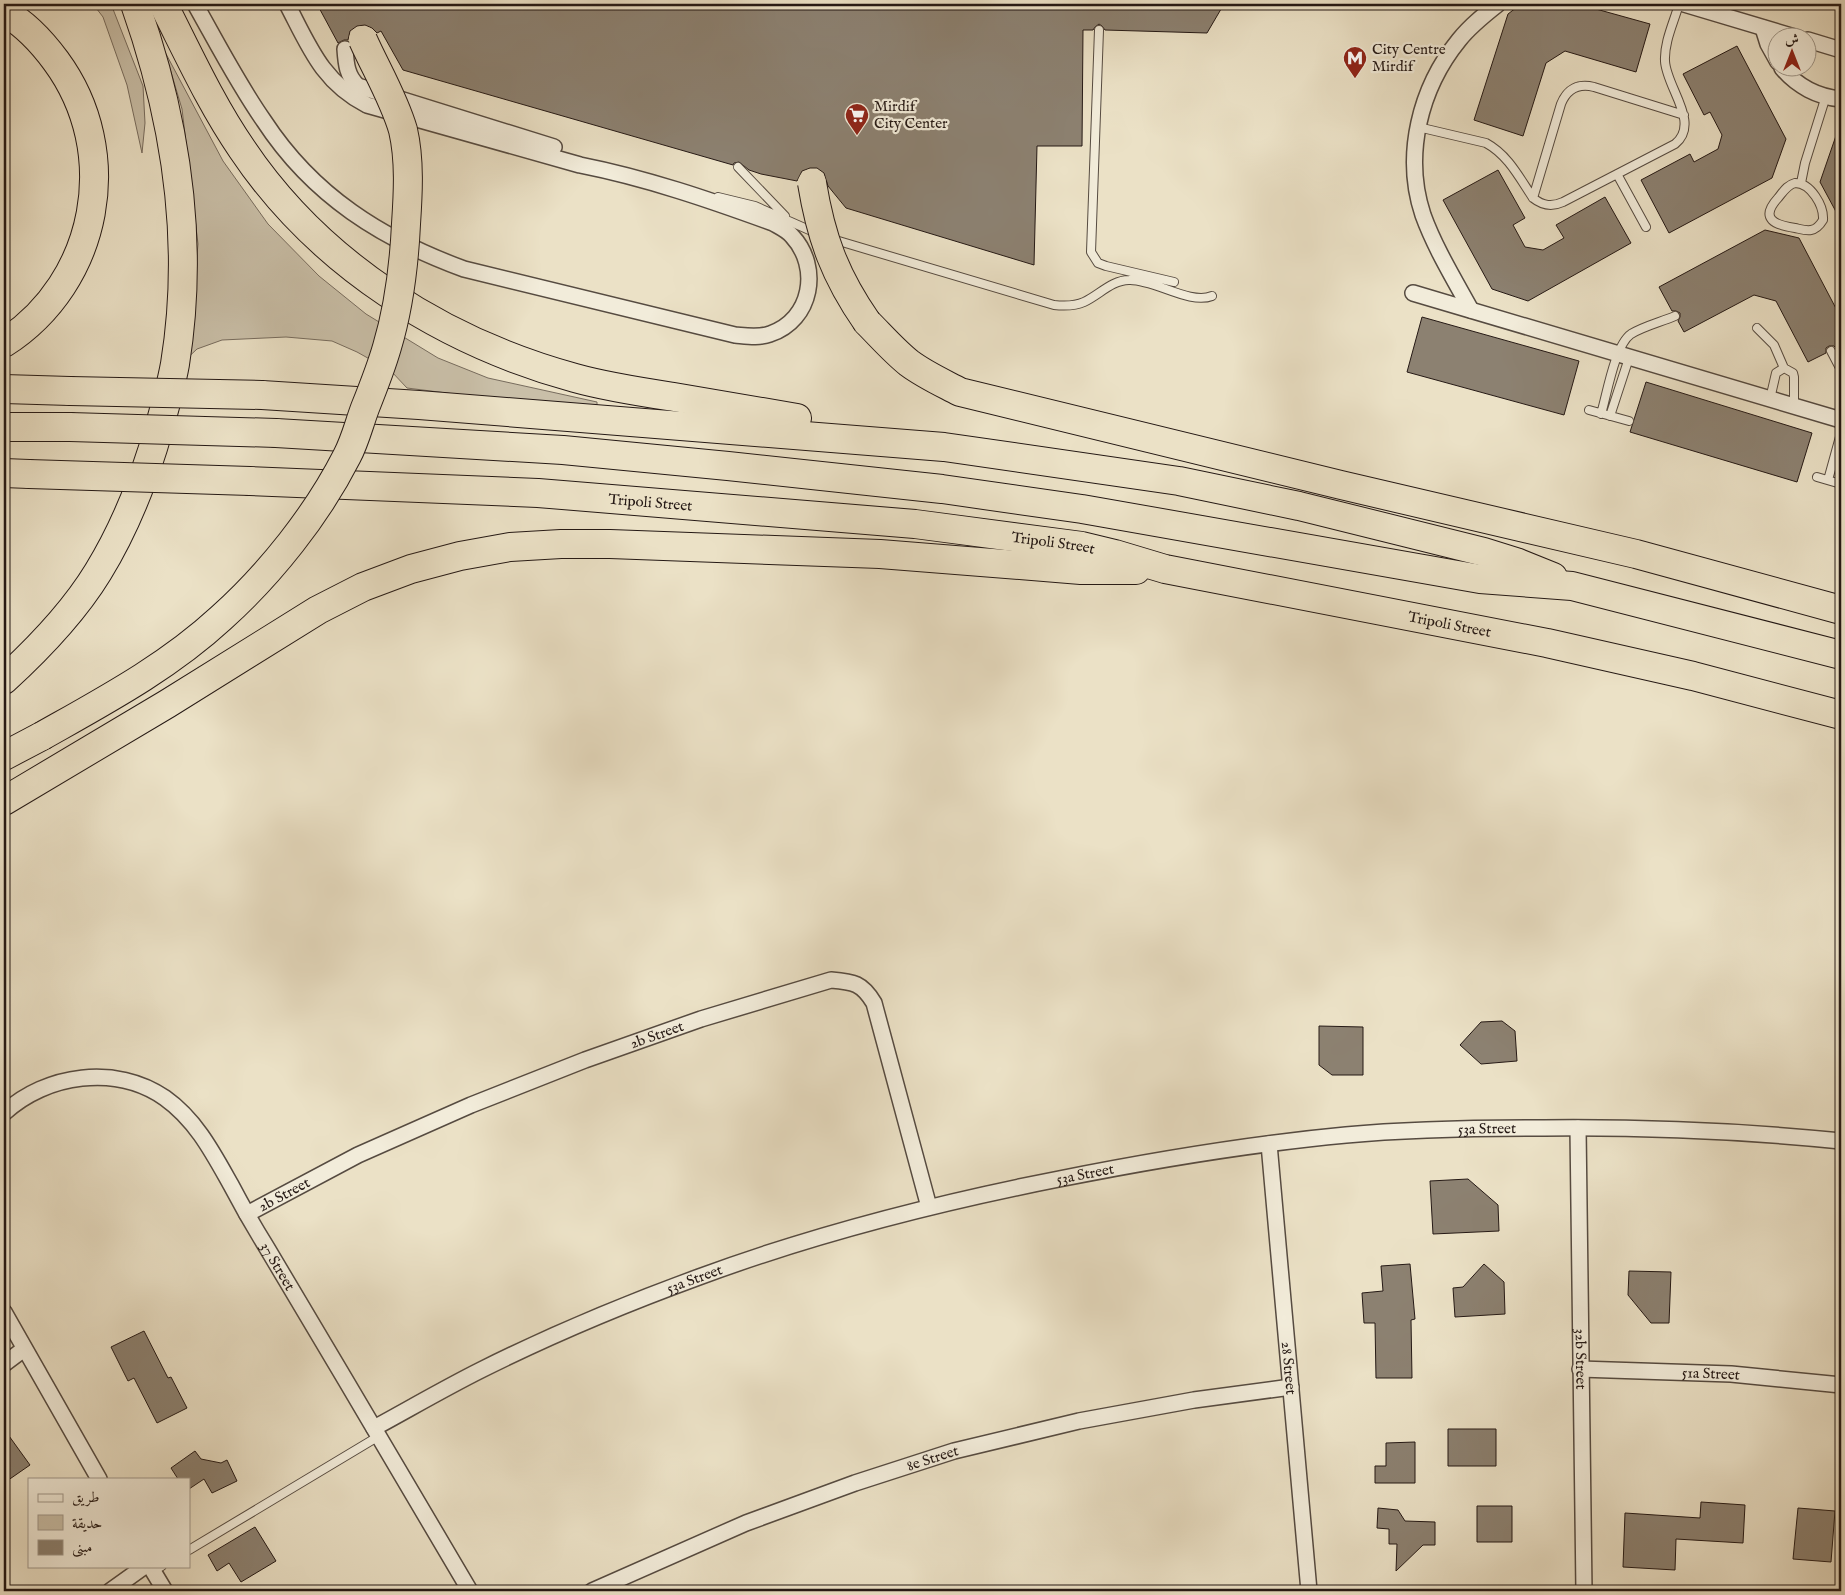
<svg xmlns="http://www.w3.org/2000/svg" width="1845" height="1595" viewBox="0 0 1845 1595" font-family="'IM FELL English',Amiri,serif">
  <style>
    .green { fill: #c9bfa8; stroke: #776c5e }
    .building { fill: #8c8171; stroke: #251915 }
    .lines { fill: none; stroke-linecap: round; stroke-linejoin: round }
    .service-casing { stroke: #564b41; stroke-width: 10 }
    .minor-casing { stroke: #564b41; stroke-width: 18 }
    .motorway-casing { stroke: #251915; stroke-width: 30 }
    .service { stroke: #f2ecda; stroke-width: 8 }
    .minor { stroke: #f2ecda; stroke-width: 15 }
    .motorway { stroke: #ebe1c6; stroke-width: 28 }
    .motorway-bridge-casing { stroke: #251915; stroke-width: 30; stroke-linecap: butt }
    .motorway-bridge { stroke: #ebe1c6; stroke-width: 28 }
    .labels { text-anchor: middle; dominant-baseline: central; stroke-width: 4.5; stroke-linejoin: round; paint-order: stroke }
    .poi-label { font-size: 15px; fill: #251915; stroke: #f2ecda; text-anchor: start }
    .street-label { font-size: 15px; fill: #251915; stroke: #f2ecda }
  </style>
  <rect width="100%" height="100%" fill="#ebe1c6"/>
  <filter id="stains"><feTurbulence type="fractalNoise" baseFrequency=".004" numOctaves="4"/><feColorMatrix values="0 0 0 0 .2 0 0 0 0 .09 0 0 0 0 .02 0 0 0 .5 -.17"/></filter>
  <radialGradient id="worn" r=".72"><stop offset=".6" stop-color="#630" stop-opacity="0"/><stop offset="1" stop-color="#630" stop-opacity=".3"/></radialGradient>
  <!-- green -->
  <path class="green" d="M93 4H111L143 86 145 123 142 153 127 85 103 17Z
    M165 52 223 161 268 224 319 276 366 314 438 358 488 378 597 402V412L407 388 391 371 357 352 332 341 286 337 222 340 197 349 179 366 192 310 198 244 182 109Z"/>
  <!-- building -->
  <path class="building" d="M317 4H1224L1207 33 1105 30 1102 26 1099 24 1095 27 1093 30H1083L1082 146H1037L1034 265 846 208 828 186 824 173 817 168H810L802 171 797 181 761 174 749 170 739 162 734 163 733 165 403 70 381 31 377 33 372 28 365 25 357 26 350 31 348 40H344L338 43Z
    M1521 4H1578L1650 24 1636 72 1565 51 1546 63 1523 136 1474 120 1508 14Z
    M1737 46 1786 139 1772 178 1669 233 1641 180 1690 154 1694 162 1718 149 1722 135 1710 112 1704 115 1683 74Z
    M1839 127H1841V221L1820 182Z
    M1498 170 1525 218 1513 225 1525 247 1543 250 1564 238 1556 225 1605 197 1631 243 1528 301 1492 289 1443 200Z
    M1765 230 1799 238 1841 318V346L1836 348 1834 346H1829L1826 348V353L1808 362 1776 301 1754 295 1684 332 1678 321 1680 317V313L1676 311H1672L1659 287Z
    M1422 317 1579 361 1564 415 1407 372Z
    M1646 382 1812 433 1797 482 1630 432Z
    M1502 1021 1515 1031 1517 1061 1481 1064 1460 1045 1481 1022Z
    M1319 1026 1363 1027V1075H1332L1319 1065Z
    M1468 1179 1498 1205 1499 1231 1433 1234 1430 1181Z
    M1410 1264 1415 1319 1411 1320 1412 1378H1376L1375 1323H1364L1362 1293 1383 1291 1381 1266Z
    M1484 1264 1504 1282 1505 1314 1455 1317 1453 1288 1463 1287Z
    M1629 1271 1671 1272 1669 1323H1651L1628 1295Z
    M144 1331 168 1378 171 1377 187 1408 157 1423 134 1378 128 1381 111 1347Z
    M4 1429 30 1465 4 1483Z
    M1448 1429H1496V1466H1448Z
    M1415 1442V1483H1375V1466H1386V1443Z
    M195 1451 201 1459 221 1463 227 1460 237 1481 212 1493 204 1479 189 1489V1479H178L171 1468Z
    M1701 1502 1745 1505 1743 1543 1676 1539 1675 1570 1623 1567 1625 1513 1700 1518Z
    M1477 1506H1512V1542H1477Z
    M1378 1508 1398 1510 1405 1521 1435 1522V1545H1423L1396 1571 1397 1544H1389V1529L1377 1528Z
    M1798 1508 1835 1511 1831 1562 1793 1559Z
    M255 1527 276 1561 241 1582 229 1563 217 1571 208 1555Z"/>
  <g class="lines">
    <!-- service casing -->
    <g class="service-casing">
      <path id="service" d="M1099 30 1091 252 1098 263 1106 266 1174 282
        M1418 127 1486 143C1508 155 1519 177 1533 198 1543 206 1552 207 1563 202L1675 144C1701 123 1666 87 1665 61 1664 42 1674 22 1679 4
        M738 167 785 216
        M1617 174 1646 227
        M1795 183C1811 183 1824 206 1823 220 1820 225 1817 229 1811 230 1806 231 1800 229 1795 228 1775 225 1759 219 1778 198 1783 192 1787 185 1795 183Z
        M1801 183 1805 163 1826 96
        M718 197 755 206 816 233
        M1533 198 1561 104C1567 89 1578 83 1594 87L1684 115
        M832 239 1054 305C1064 306 1075 306 1084 302 1099 295 1112 280 1129 280 1154 279 1189 305 1212 296
        M1757 328 1774 345 1784 368 1793 373 1794 377V406
        M1831 351 1841 370
        M1770 399 1776 373 1784 368
        M1589 410 1629 421
        M1601 414C1607 394 1615 345 1631 334 1644 326 1661 322 1675 316
        M1610 416 1629 358
        M1817 477 1841 484
        M1828 480 1841 433
        M189 1550 379 1436
        M153 1571 162 1566"/>
    </g>
    <!-- minor casing -->
    <g class="minor-casing">
      <g id="minor">
        <path d="M195 4C217 43 238 84 264 121 313 196 382 239 464 269L735 335C747 336 759 338 770 334 812 320 821 267 792 236 787 230 780 227 773 223 710 200 646 178 580 165L367 105C322 82 309 46 287 4"/>
        <path d="M1684 4 1798 38"/>
        <path d="M1763 28 1768 44 1778 62"/>
        <path d="M1808 40 1841 50"/>
        <path d="M345 49C346 64 347 76 358 86L554 147"/>
        <path d="M1782 68C1797 86 1818 97 1841 99"/>
        <path d="M1413 293 1841 420"/>
        <path d="M1471 310C1454 279 1435 248 1423 215 1403 155 1420 88 1459 40 1470 26 1484 15 1498 4"/>
        <path id="s1" d="M4 1113C46 1074 116 1064 165 1098 196 1120 213 1153 231 1185 242 1206 254 1227 267 1248 335 1362 403 1477 470 1591"/>
        <path id="s2" d="M1578 1128 1584 1591"/>
        <path id="s3" d="M1269 1144 1309 1591"/>
        <path id="s4" d="M247 1214 358 1155 471 1105 585 1060 701 1019 831 980C854 982 862 983 874 1003L929 1207"/>
        <path d="M4 1312 99 1479"/>
        <path d="M4 1364 24 1349"/>
        <path id="s5" d="M1580 1369 1731 1374 1841 1385"/>
        <path id="s6" d="M374 1428C409 1409 445 1388 481 1370 551 1335 625 1304 699 1277 815 1234 937 1203 1059 1179 1154 1160 1250 1144 1346 1135 1412 1129 1478 1128 1544 1128 1643 1127 1742 1131 1841 1141"/>
        <path d="M150 1566 165 1591"/>
        <path d="M110 1591 145 1566"/>
        <path id="s7" d="M592 1591 746 1523 855 1483 954 1451 1079 1421 1194 1400 1291 1387"/>
      </g>
    </g>
    <!-- motorway casing -->
    <g class="motorway-casing">
      <g id="motorway">
        <path d="M163 4C188 53 211 104 242 149 319 264 443 342 575 378 607 387 641 392 674 397 715 404 756 411 797 418"/>
        <path d="M4 12C24 23 42 42 56 61 123 152 99 282 4 343"/>
        <path d="M867 322C881 336 894 351 909 363 925 375 943 383 960 392L1341 485 1636 554 1841 610"/>
        <path d="M4 389 70 391"/>
        <path d="M262 395 419 405 944 447 1179 481 1299 506 1484 552 1516 562 1553 577"/>
        <path d="M4 427H70"/>
        <path d="M276 433 563 450 728 466 942 489 1082 509 1480 579 1572 586 1841 655"/>
        <path d="M4 473 29 474"/>
        <path id="s8" d="M250 481 538 493 915 524 1082 546 1115 554 1165 569 1547 643 1693 676 1841 715"/>
        <path d="M4 680C39 648 73 613 98 572 122 533 139 492 153 448 161 421 170 392 175 364 195 240 176 120 135 4"/>
        <path d="M4 756 42 736"/>
        <path d="M4 801 167 704 318 610 363 587 411 569 460 556 510 547 561 544H610L880 554 1081 570H1136"/>
      </g>
    </g>
    <!-- service -->
    <use href="#service" class="service"/>
    <!-- minor -->
    <use href="#minor" class="minor"/>
    <!-- motorway -->
    <use href="#motorway" class="motorway"/>
    <!-- motorway-bridge casing -->
    <g class="motorway-bridge-casing">
      <path id="motorway-bridge" d="M812 183C821 238 835 276 867 322
        M70 391 262 395
        M70 427 276 433
        M29 474 250 481
        M42 736C104 701 168 667 221 618 270 574 317 515 347 456 355 441 359 424 365 408 373 388 381 368 387 347 399 307 404 266 406 224 408 194 410 160 403 130 394 99 376 69 363 40"/>
    </g>
    <!-- motorway-bridge -->
    <use href="#motorway-bridge" class="motorway-bridge"/>
  </g>
  <!-- icons -->
  <defs>
    <g id="metro-pin" transform="scale(1.25)"><path d="M0 17L-7.5 6A9.5 9.5 0 1 1 7.5 6Z" fill="#8f2418" stroke="#f2ecda"/><path d="M-5.5 5V-5H-3L0 0L3-5H5.5V5H3V-.5L0 4L-3-.5V5Z" fill="#fff"/></g>
    <g id="supermarket-pin" transform="scale(1.25)"><path d="M0 17L-7.5 6A9.5 9.5 0 1 1 7.5 6Z" fill="#8f2418" stroke="#f2ecda"/><path d="M-6-5.5h2.5l.6 2H6L4.5 2H-2.5L-4.4-4H-6ZM-1.5 3.2a1.3 1.3 0 1 0 .1 0ZM3 3.2a1.3 1.3 0 1 0 .1 0Z" fill="#fff"/></g>
  </defs>
  <g fill-rule="evenodd">
    <use href="#metro-pin" x="1355" y="58"/>
    <use href="#supermarket-pin" x="857" y="115"/>
  </g>
  <g class="labels">
    <!-- poi labels -->
    <g class="poi-label">
      <text x="1372" y="49">City Centre<tspan x="1372" dy="17">Mirdif</tspan></text>
      <text x="874" y="106">Mirdif<tspan x="874" dy="17">City Center</tspan></text>
    </g>
    <!-- street labels -->
    <g class="street-label">
      <text stroke="none"><textPath href="#s8" startOffset="401">Tripoli Street</textPath></text>
      <text stroke="none"><textPath href="#s8" startOffset="806">Tripoli Street</textPath></text>
      <text stroke="none"><textPath href="#s8" startOffset="1211">Tripoli Street</textPath></text>
      <text stroke="none"><textPath href="#s4" startOffset="448">2b Street</textPath></text>
      <text stroke="none"><textPath href="#s6" startOffset="1164">53a Street</textPath></text>
      <text stroke="none"><textPath href="#s6" startOffset="759">53a Street</textPath></text>
      <text stroke="none"><textPath href="#s4" startOffset="42">2b Street</textPath></text>
      <text stroke="none"><textPath href="#s1" startOffset="378">37 Street</textPath></text>
      <text stroke="none"><textPath href="#s6" startOffset="354">53a Street</textPath></text>
      <text stroke="none"><textPath href="#s2" startOffset="231">32b Street</textPath></text>
      <text stroke="none"><textPath href="#s3" startOffset="225">28 Street</textPath></text>
      <text stroke="none"><textPath href="#s5" startOffset="131">51a Street</textPath></text>
      <text stroke="none"><textPath href="#s7" startOffset="366">8e Street</textPath></text>
    </g>
  </g>
  <!-- margin -->
  <rect width="1845" height="1595" fill="none" stroke="#ebe1c6" stroke-width="20"/>
  <rect x="5" y="5" width="1835" height="1585" fill="none" stroke="#251915" stroke-width="2.5"/>
  <rect x="10" y="10" width="1825" height="1575" fill="none" stroke="#251915"/>
  <!-- legend -->
  <rect x="28" y="1478" width="162" height="90" fill="#f2ecda" stroke="#a0988b"/>
  <rect x="38" y="1494" width="25" height="8" fill="#f2ecda" stroke="#a0988b"/>
  <text x="72" y="1502" font-size="15" fill="#251915">طريق</text>
  <rect x="38" y="1515" width="25" height="15" fill="#c9bfa8" stroke="#a0988b"/>
  <text x="72" y="1528" font-size="15" fill="#251915">حديقة</text>
  <rect x="38" y="1540" width="25" height="15" fill="#8c8171" stroke="#a0988b"/>
  <text x="72" y="1552" font-size="15" fill="#251915">مبنى</text>
  <!-- north arrow -->
  <g transform="translate(1792 52)"><circle r="24" fill="#f2ecda" stroke="#a0988b"/>
  <path d="M0-4L9 19L0 12L-9 19Z" fill="#8f2418"/>
  <text y="-8" font-size="14" font-weight="bold" text-anchor="middle" fill="#251915">ش</text>
  </g>
  <rect width="100%" height="100%" filter="url(#stains)"/>
  <rect width="100%" height="100%" fill="url(#worn)"/>
</svg>
